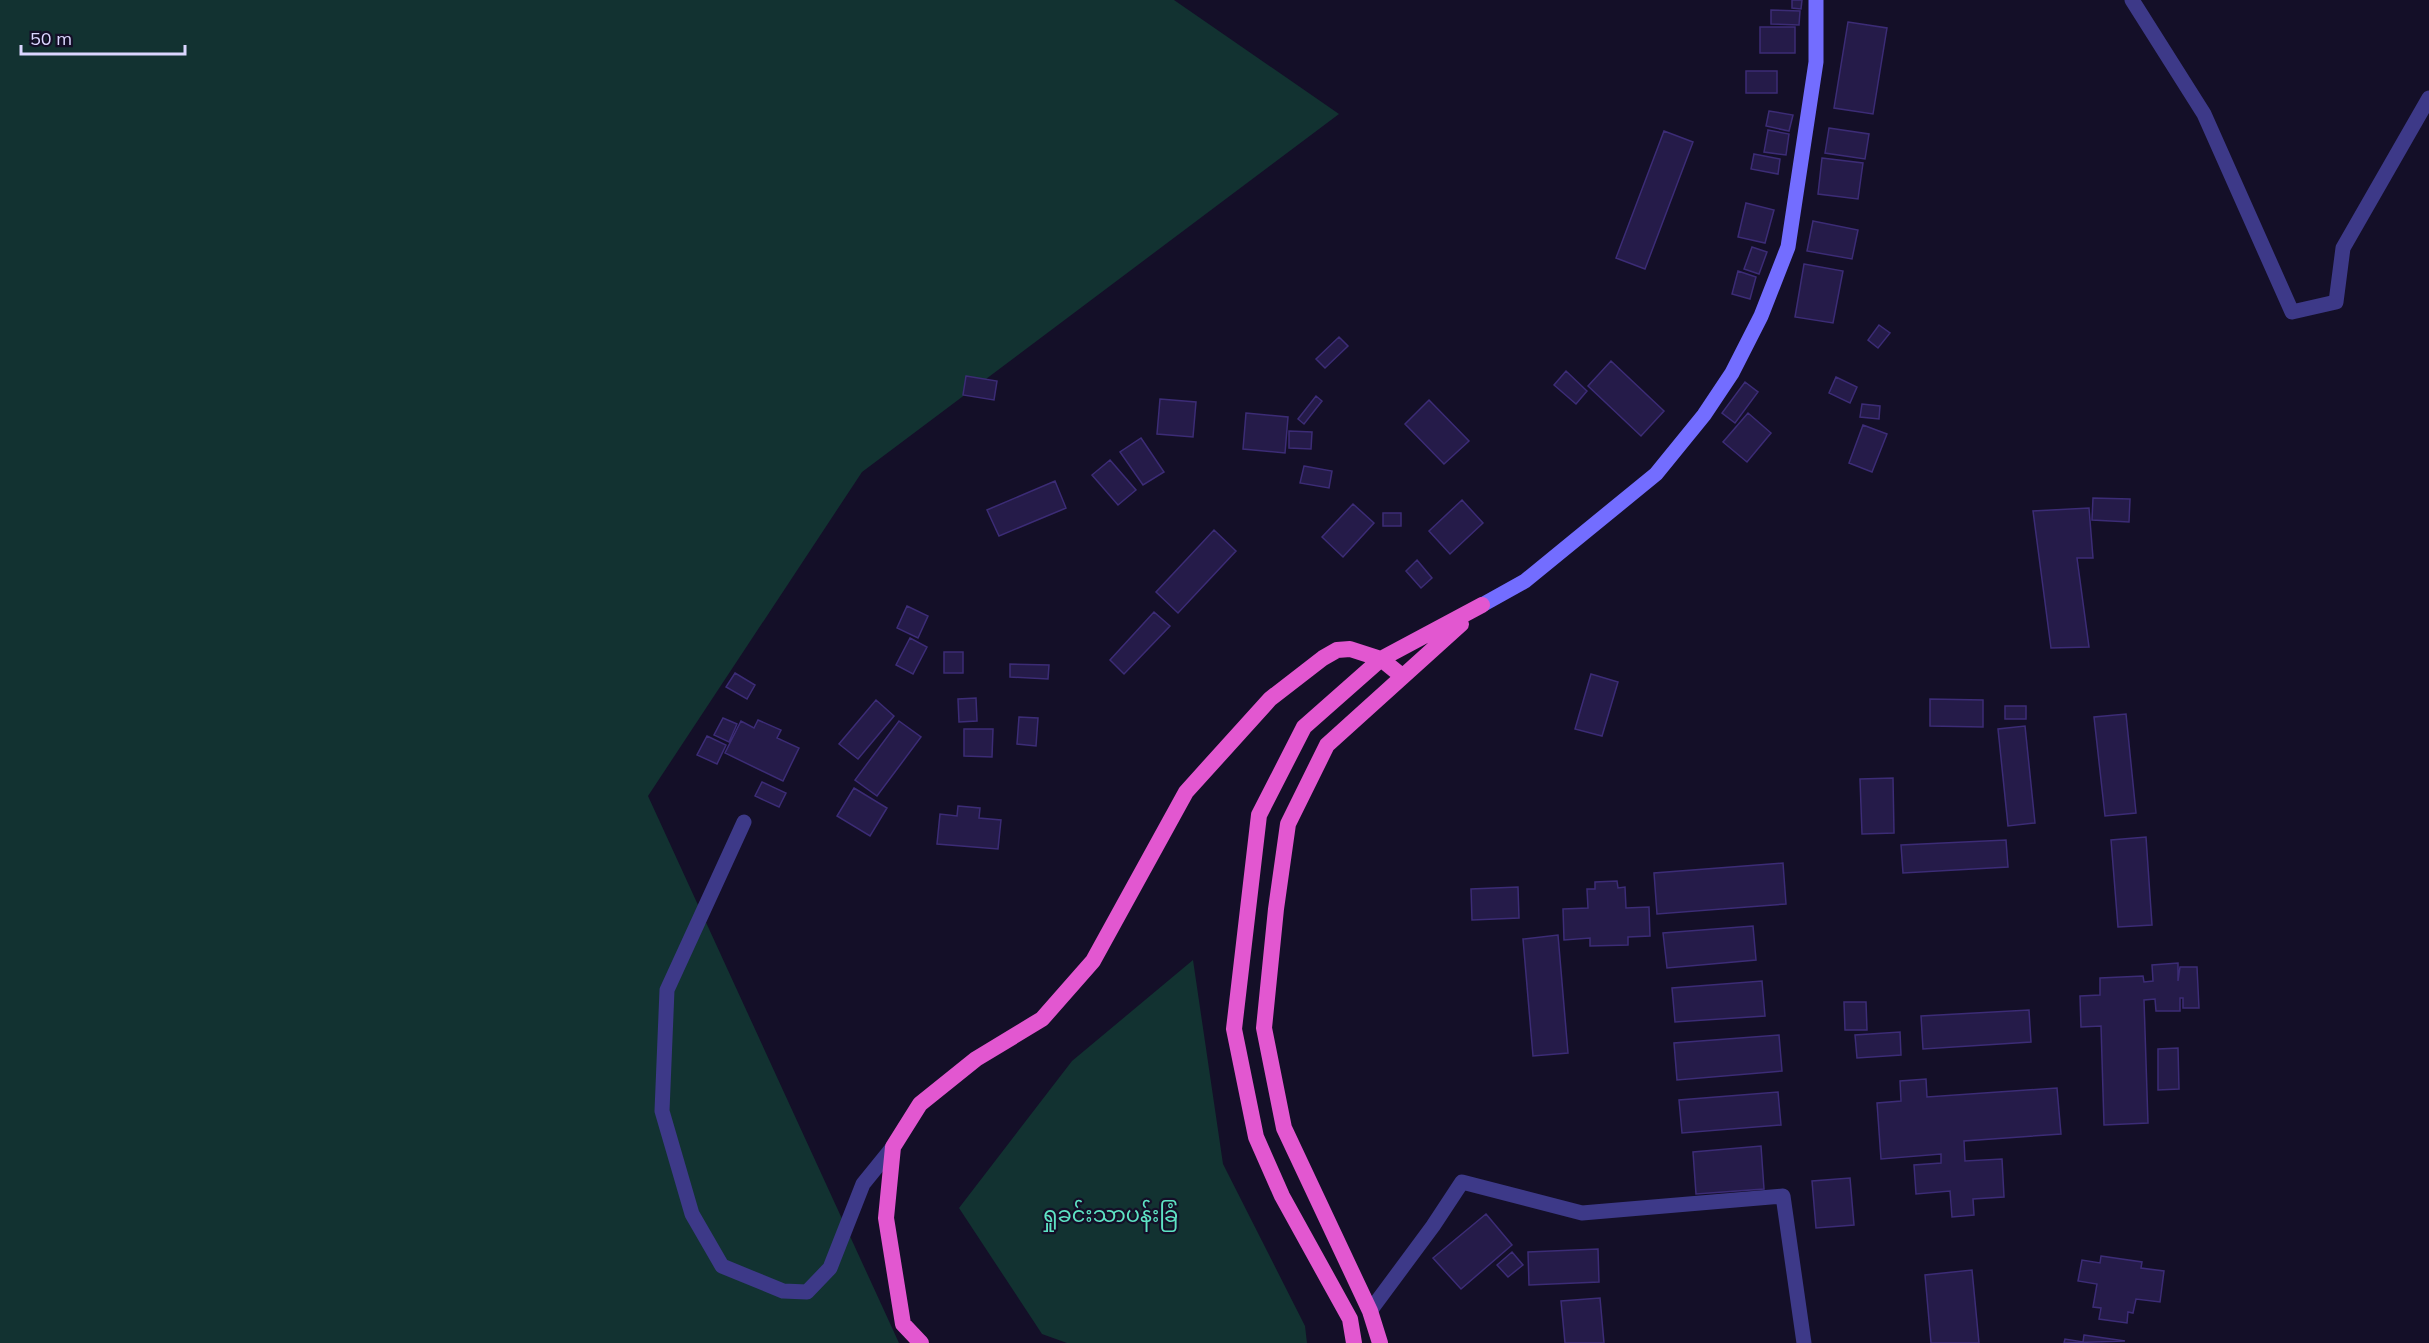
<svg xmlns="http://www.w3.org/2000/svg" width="2429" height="1343" viewBox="0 0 2429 1343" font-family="Mulish,'Noto Sans Myanmar',sans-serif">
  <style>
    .green { fill: #123231 }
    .building { fill: #251b49; stroke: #3c2c76; stroke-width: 1.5 }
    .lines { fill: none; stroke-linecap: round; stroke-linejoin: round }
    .minor { stroke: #3d3988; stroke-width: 15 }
    .secondary { stroke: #736dff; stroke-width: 15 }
    .trunk { stroke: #e257d0; stroke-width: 16 }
    .labels { text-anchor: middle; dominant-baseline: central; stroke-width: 4.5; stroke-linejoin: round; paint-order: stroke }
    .park-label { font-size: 21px; fill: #5ee3c4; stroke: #140f28 }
  </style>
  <rect width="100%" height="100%" fill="#140f28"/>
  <!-- green -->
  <path class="green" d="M0 0H1174L1339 114 862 472 648 796 899 1343H0Z
    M1193 960 1223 1164 1305 1326 1307 1343H1067L1042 1334 959 1208 1072 1061Z"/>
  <!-- building -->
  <path class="building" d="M1792 0H1802L1801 9 1792 8Z
    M1771 10 1800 11 1799 25 1771 24Z
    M1848 22 1887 28 1873 114 1834 108Z
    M1760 27H1795V53H1760Z
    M1746 71H1777V93H1746Z
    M1769 111 1793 115 1789 131 1766 126Z
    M1829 128 1869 134 1865 159 1825 153Z
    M1768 130 1789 134 1786 155 1764 152Z
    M1664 131 1693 142 1645 269 1616 258Z
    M1754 154 1780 159 1778 174 1751 169Z
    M1822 158 1863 163 1858 199 1818 194Z
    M1746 203 1774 210 1765 243 1738 237Z
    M1813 221 1858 230 1852 259 1807 251Z
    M1752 247 1767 252 1759 274 1744 269Z
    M1804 264 1843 271 1833 323 1795 317Z
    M1738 271 1756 277 1750 299 1732 294Z
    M1879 325 1890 333 1878 348 1868 340Z
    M1339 337 1348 346 1325 368 1316 359Z
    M1611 361 1664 411 1641 436 1588 386Z
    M1566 371 1587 391 1576 404 1554 385Z
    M966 376 997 381 994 400 963 395Z
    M1836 377 1857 387 1850 403 1829 393Z
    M1745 382 1758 392 1735 423 1722 413Z
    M1316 396 1322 401 1304 424 1298 419Z
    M1160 399 1196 402 1193 437 1157 434Z
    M1429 400 1469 441 1444 464 1405 424Z
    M1862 404 1880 406 1879 419 1860 417Z
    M1246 413 1288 417 1285 453 1243 449Z
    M1748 413 1771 433 1747 462 1723 442Z
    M1863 425 1887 434 1872 472 1849 463Z
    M1289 431 1312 432 1311 449 1289 448Z
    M1141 438 1164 472 1143 485 1120 452Z
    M1110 460 1136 490 1118 505 1092 475Z
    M1304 466 1332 471 1329 488 1300 483Z
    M1055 481 1066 508 999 536 987 510Z
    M2093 498 2130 499 2129 522 2092 520Z
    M1462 500 1483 523 1450 554 1429 531Z
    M1353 504 1374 523 1343 557 1322 537Z
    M2089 508 2093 558H2077L2089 647 2051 648 2033 511Z
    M1383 513H1401V526H1383Z
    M1214 530 1236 551 1178 613 1156 592Z
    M1417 560 1432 578 1421 588 1406 571Z
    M907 606 928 616 918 638 897 628Z
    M1154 612 1170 626 1124 674 1110 660Z
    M910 638 927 647 913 674 896 665Z
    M944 652H963V673H944Z
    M1010 664 1049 665 1048 679 1010 677Z
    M735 673 755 685 747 699 726 687Z
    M1591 674 1618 682 1602 736 1575 729Z
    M976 698 977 721 959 722 958 699Z
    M1930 699 1983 700V727L1930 726Z
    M876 700 894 716 858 759 839 744Z
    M2005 706H2026V719H2005Z
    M2126 714 2136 813 2105 816 2094 717Z
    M1019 717 1038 718 1036 746 1017 744Z
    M723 718 737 724 729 742 714 735Z
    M758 720 781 730 777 738 799 748 783 781 725 753 741 721 754 728Z
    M899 721 921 737 877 796 855 780Z
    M2025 726 2035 823 2008 826 1998 729Z
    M964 729H993L992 757 964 756Z
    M707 736 726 745 717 764 697 755Z
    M1893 778 1894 833 1862 834 1860 779Z
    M762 782 786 793 779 807 755 796Z
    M854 788 887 808 870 836 837 816Z
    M958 806 980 808 979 818 1001 820 998 849 937 844 940 814 957 816Z
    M2146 837 2152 925 2118 927 2111 840Z
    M2006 840 2008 867 1903 873 1901 845Z
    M1783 863 1786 904 1657 914 1654 873Z
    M1617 881 1618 888 1625 887 1626 908 1649 907 1650 936 1628 937V945L1590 946V938L1564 940 1563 909 1588 908 1587 889H1595V882Z
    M1518 887 1519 918 1472 920 1471 889Z
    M1753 926 1756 960 1667 968 1663 933Z
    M1558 935 1568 1053 1533 1056 1523 939Z
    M2178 963V981L2180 967H2197L2199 1008H2183V998H2180V1011H2156L2155 999 2144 1000 2148 1123 2104 1125 2101 1026 2081 1027 2080 996 2100 995V978L2143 976 2144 982 2153 981 2152 965Z
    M1762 981 1765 1016 1675 1022 1672 988Z
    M1844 1002H1866L1867 1030H1845Z
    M2029 1010 2031 1042 1923 1049 1921 1016Z
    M1900 1032 1901 1055 1857 1058 1855 1035Z
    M1779 1035 1782 1071 1677 1080 1674 1043Z
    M2178 1048 2179 1089 2158 1090V1049Z
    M1926 1079 1927 1097 2057 1088 2061 1134 1964 1141 1965 1161 2002 1159 2004 1197 1973 1199 1974 1215 1952 1217 1950 1191 1916 1194 1914 1165 1941 1163V1154L1881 1159 1877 1103 1901 1101 1900 1081Z
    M1778 1092 1781 1125 1682 1133 1679 1100Z
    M1761 1146 1764 1189 1696 1194 1693 1152Z
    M1850 1178 1854 1225 1816 1228 1812 1181Z
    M1486 1214 1512 1245 1461 1289 1433 1258Z
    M1598 1249 1599 1282 1529 1285 1528 1252Z
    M1512 1252 1523 1265 1508 1277 1497 1265Z
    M2101 1256 2142 1262 2141 1268 2164 1271 2160 1302 2136 1299 2133 1313 2128 1312 2127 1323 2099 1319 2101 1308 2093 1307 2097 1284 2078 1281 2082 1260 2100 1263Z
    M1972 1270 1979 1343H1931L1925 1275Z
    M1600 1298 1604 1343H1565L1561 1301Z
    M2084 1335 2125 1341 2064 1343 2065 1339 2083 1342Z"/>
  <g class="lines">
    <!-- minor -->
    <path class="minor" d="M2132 0 2204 114 2292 312 2336 302 2343 248 2429 98
      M744 822 667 990 662 1111 692 1214 722 1266 783 1291 807 1292 830 1268 863 1184 893 1147
      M1370 1311 1433 1226 1462 1182 1582 1213 1783 1196 1804 1343"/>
    <!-- secondary -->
    <path class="secondary" d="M1482 605 1525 581 1656 474 1704 415 1732 373 1761 316 1788 247 1816 62V0"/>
    <!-- trunk -->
    <path class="trunk" d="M921 1343 903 1324 886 1218 893 1147 920 1104 976 1059 1042 1019 1093 961 1186 792 1270 699 1323 658 1337 650 1350 649 1381 659 1402 676
      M1354 1343 1350 1319 1282 1196 1256 1137 1234 1029 1259 815 1304 727 1381 659 1482 605
      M1380 1343 1370 1311 1284 1128 1264 1028 1276 909 1288 824 1327 745 1461 624"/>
  </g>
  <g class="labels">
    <!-- park labels -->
    <g class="park-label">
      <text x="1110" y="1214">ရှုခင်းသာပန်းခြံ</text>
    </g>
  </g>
  <!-- scale -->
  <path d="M21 45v9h164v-9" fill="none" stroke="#dbd6ff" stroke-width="3"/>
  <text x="30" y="45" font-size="18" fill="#dbd6ff" stroke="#140f28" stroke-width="4.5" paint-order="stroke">50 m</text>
</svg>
